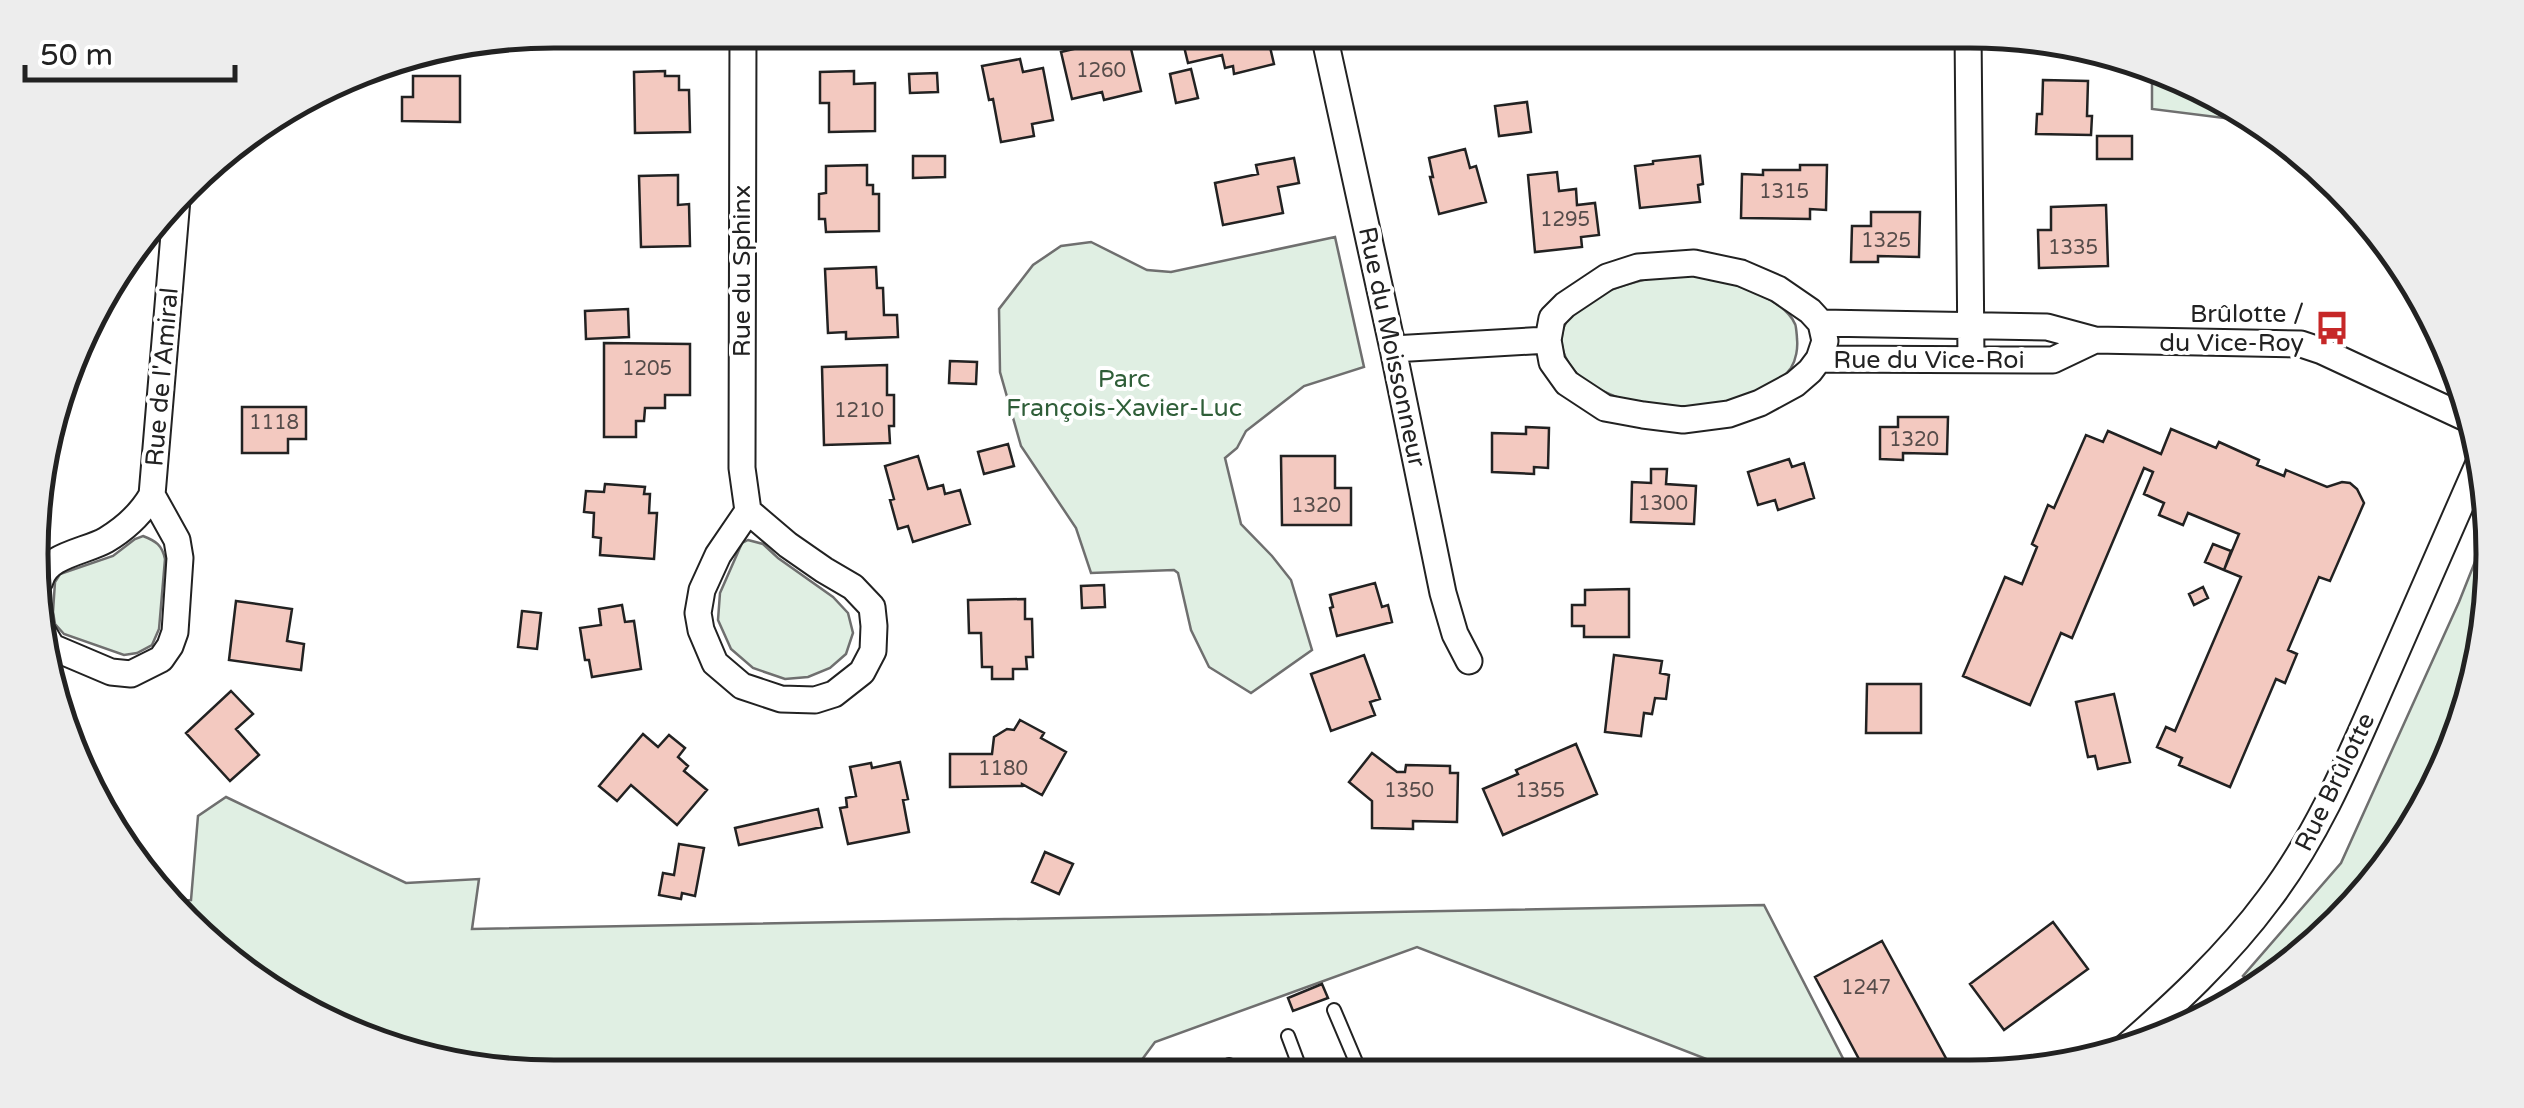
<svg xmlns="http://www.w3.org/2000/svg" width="2524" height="1108" viewBox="0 0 2524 1108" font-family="'Varela Round',sans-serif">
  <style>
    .green { fill: #e0efe3; stroke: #6f6f6f; stroke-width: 2.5 }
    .building { fill: #f3c9c0; stroke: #222; stroke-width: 2.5 }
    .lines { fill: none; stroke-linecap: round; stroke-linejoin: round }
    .service-casing { stroke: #222; stroke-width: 16 }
    .minor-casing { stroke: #222; stroke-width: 29 }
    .service { stroke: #fff; stroke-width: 12 }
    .minor { stroke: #fff; stroke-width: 25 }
    .labels { text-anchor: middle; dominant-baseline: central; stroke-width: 8; stroke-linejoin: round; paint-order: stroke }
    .number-label { font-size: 20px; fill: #564c4a }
    .street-label { font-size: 25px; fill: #222; stroke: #fff }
    .poi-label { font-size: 25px; fill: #222; stroke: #fff; text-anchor: end }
    .park-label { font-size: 25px; fill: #2f5e38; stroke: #fff }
    .rim { fill: none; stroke: #222; stroke-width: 5 }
  </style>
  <rect width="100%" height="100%" fill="#fff"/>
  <!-- green -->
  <path class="green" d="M2152 65 2248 121 2152 109Z
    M1335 237 1364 367 1304 386 1246 431 1237 448 1225 458 1241 524 1272 556 1291 580 1312 650 1251 693 1209 667 1191 630 1178 573 1174 570 1091 573 1076 528 1021 446 1000 372 999 309 1033 265 1061 246 1091 242 1147 270 1171 272Z
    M1665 275C1675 275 1685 275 1695 276 1722 278 1784 297 1795 324 1796 325 1797 337 1797 339 1798 348 1796 360 1791 368 1768 401 1696 412 1658 408 1634 405 1614 397 1593 386 1578 378 1565 363 1562 346 1555 299 1631 282 1665 275Z
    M2492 519 2466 723 2405 846 2315 948 2254 986 2243 976 2341 863 2459 602Z
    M143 536C156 541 162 545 165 559L159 629 152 645 137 653 124 655 64 634 55 624 53 612 55 582 60 574 113 556 135 539Z
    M748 540 763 544 778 558 833 597 848 613 853 633 846 654 830 668 808 677 785 679 753 668 731 649 718 620 720 593 742 543Z
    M226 797 406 883 479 879 472 929 1764 905 1851 1074H1717L1709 1060 1417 947 1155 1042 1135 1069 1137 1076 554 1078 385 1050 209 948 170 901 191 900 198 816Z"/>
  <!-- building -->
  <path class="building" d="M1180 30H1266L1274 64 1234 74 1233 66 1225 68 1222 55 1188 63Z
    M1392 30H1436V33L1402 41 1400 31 1393 32Z
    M1128 36 1141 91 1104 100 1102 92 1072 99 1061 52Z
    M1020 59 1023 72 1043 68 1053 120 1032 124 1034 136 1001 142 993 99 989 100 982 66Z
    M1191 69 1198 98 1176 103 1170 74Z
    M665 71V76H679V90H689L690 132 635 133 634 72Z
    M854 71V84L875 83V131L829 132V103H820V72Z
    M937 73 938 92 910 93 909 74Z
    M413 76H460V122L402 121V97H413Z
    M2043 80 2088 81 2087 116H2092L2091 135 2036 134 2037 114H2042Z
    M1527 102 1531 132 1499 136 1495 106Z
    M2097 136H2132V159H2097Z
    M1465 149 1470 168 1476 166 1486 202 1439 214 1430 177H1433L1429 158Z
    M913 156H945V177L913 178Z
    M1700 156 1703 184 1698 185 1700 202 1640 208 1635 166 1653 164V161Z
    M1294 158 1299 183 1278 187 1283 213 1223 225 1215 183 1258 174 1256 165Z
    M867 165V185H873V194H879V231L826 232 825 219H819V194L826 193V166Z
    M1800 165H1827L1826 210 1810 209V219L1741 218 1742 174 1763 175V170H1800Z
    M1557 172 1559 191 1576 189 1577 205 1595 203 1599 235 1581 237 1582 247 1535 252 1528 175Z
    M678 175V205L689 204 690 246 641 247 639 176Z
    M2106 205 2108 266 2039 268 2038 230H2051V207Z
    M1871 212H1920L1919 257 1878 256V262H1851L1852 226H1871Z
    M876 267 877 288H883L884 315H897L898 337 846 339V332L828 333 825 269Z
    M628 309 629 337 586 339 585 311Z
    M604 343 690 344V395H665V408H645L644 421H636V437H604Z
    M950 361 977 362 976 384 949 383Z
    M887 365V395H894V426H889L890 443 824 445 822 367Z
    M242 407H306V439H288V453H242Z
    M1898 417H1948L1947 454 1903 453V460L1880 459V427H1898Z
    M1526 427 1549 428 1548 468 1534 467V474L1492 472V433L1526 434Z
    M2171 429 2216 448 2219 442 2259 460 2257 465 2284 476 2286 470 2327 487 2342 482 2350 483 2357 489 2364 503 2330 581 2319 577 2288 650 2297 654 2285 683 2276 679 2230 787 2179 765 2182 758 2157 747 2166 727 2175 731 2241 577 2224 570 2239 534 2188 513 2183 525 2159 515 2164 503 2144 494 2153 472 2144 468 2072 638 2061 633 2030 705 1963 676 2005 577 2022 584 2037 547 2032 544 2048 505 2054 508 2086 435 2103 442 2108 431 2161 454Z
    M1008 444 1014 466 984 474 978 452Z
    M918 456 928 489 943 485 945 494 960 490 970 524 913 542 908 526 898 529 890 500 894 499 885 466Z
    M1281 456H1335V488H1351V525H1282Z
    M1789 459 1792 467 1804 463 1814 498 1778 510 1775 500 1758 505 1748 472Z
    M1651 469H1667L1666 484 1696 486 1694 524 1631 522 1632 482 1651 483Z
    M605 484 645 487 644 494H650L649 513H657L654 559 600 555 601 538 593 537 594 513 584 512 586 491 604 492Z
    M2213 544 2231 551 2224 570 2205 562Z
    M1375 583 1382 607 1388 605 1392 622 1337 636 1330 608 1333 607 1330 595Z
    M1104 585 1105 607 1082 608 1081 586Z
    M2203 587 2208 598 2194 605 2189 594Z
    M1629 589V637H1584V626H1572V605H1585V590Z
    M1025 599V619H1032L1033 657H1026L1027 669H1013V679H992V667H982L981 633H969L968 600Z
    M236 601 292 609 287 641 304 644 301 670 229 660Z
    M622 605 625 622 634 621 641 669 592 677 589 660H585L580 628 601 625 599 609Z
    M522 611 541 613 537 649 518 647Z
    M1364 655 1380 699 1370 702 1375 715 1331 731 1311 674Z
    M1614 655 1662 661 1660 673 1669 675 1666 699 1655 698 1652 714 1644 713 1641 736 1605 732Z
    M1867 684H1921V733H1866Z
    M231 691 253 714 236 729 259 755 230 781 186 733Z
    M2114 694 2130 762 2098 769 2095 756 2088 757 2076 702Z
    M1020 720 1044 733 1041 738 1066 752 1042 795 1022 784V786L950 787V754H992L994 737 1007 729 1014 730Z
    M643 734 658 747 669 735 685 748 678 757 688 766 684 771 707 790 677 825 631 785 617 801 599 786Z
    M1576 744 1597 794 1503 835 1483 789 1518 774 1516 770Z
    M1372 753 1397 772H1405L1406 765 1450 766V773H1458L1457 822 1413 821V829L1372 828V801L1349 782Z
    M900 762 908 799 903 800 909 832 848 844 840 808 847 807 846 798 856 796 850 767 871 763 872 768Z
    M818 809 822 827 739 845 735 828Z
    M679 844 704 848 695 896 682 893 681 899 659 895 663 873 674 875Z
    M1045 852 1073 864 1059 894 1032 882Z
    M2053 922 2088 969 2004 1030 1970 984Z
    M1882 941 1948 1062 1925 1074H1867L1815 977Z
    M1322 984 1328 998 1293 1011 1288 998Z"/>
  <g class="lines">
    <!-- service casing -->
    <g class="service-casing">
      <path id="service" d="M1334 1010 1362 1076
        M1288 1036 1303 1076
        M1229 1065 1233 1076"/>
    </g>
    <!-- minor casing -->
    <g class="minor-casing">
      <path id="minor" d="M743 30 742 468 748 511
        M1323 30 1393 349 1443 593 1455 634 1469 661
        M1968 30 1971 359
        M1694 263 1741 273 1778 289 1810 311 1821 323 1825 341 1819 359 1810 371 1795 384 1760 403 1729 414 1683 420 1643 415 1605 408 1567 383 1552 362 1548 340 1552 318 1565 305 1607 277 1638 267Z
        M1821 323 2047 327 2095 340 2301 344 2322 351 2466 418
        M1393 349 1548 340
        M1819 359 2053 360 2095 340
        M748 511 788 545 824 570 853 587 872 607 874 626 873 651 862 672 834 694 815 700 781 699 742 686 715 663 701 630 698 613 702 590 718 555Z
        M40 581C46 555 85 552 106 540 126 528 141 514 152 495L177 199
        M40 627 52 647 111 672 131 674 161 659 170 646 175 632 180 558 177 540 152 495
        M2120 1052C2173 1006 2227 956 2269 899 2319 833 2350 757 2383 682 2415 610 2446 537 2478 465"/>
    </g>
    <!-- service -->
    <use href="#service" class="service"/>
    <!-- minor -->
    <use href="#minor" class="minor"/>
  </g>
  <!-- icons -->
  <defs>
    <g id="bus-bare" transform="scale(2.7)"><path d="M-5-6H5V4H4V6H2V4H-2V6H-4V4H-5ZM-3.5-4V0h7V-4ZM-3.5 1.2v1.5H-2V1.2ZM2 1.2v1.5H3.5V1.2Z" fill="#c62828" stroke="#fff" stroke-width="2.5" paint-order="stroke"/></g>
  </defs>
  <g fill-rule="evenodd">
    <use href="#bus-bare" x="2332" y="328"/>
  </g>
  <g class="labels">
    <!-- number labels -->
    <g class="number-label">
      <text x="1101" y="71">1260</text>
      <text x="1784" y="192">1315</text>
      <text x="1565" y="220">1295</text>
      <text x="1886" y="241">1325</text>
      <text x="2073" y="248">1335</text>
      <text x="647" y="369">1205</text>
      <text x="859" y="411">1210</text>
      <text x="274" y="423">1118</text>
      <text x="1914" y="440">1320</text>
      <text x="1663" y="504">1300</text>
      <text x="1316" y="506">1320</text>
      <text x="1003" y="769">1180</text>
      <text x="1409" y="791">1350</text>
      <text x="1540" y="791">1355</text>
      <text x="1866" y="988">1247</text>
    </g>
    <!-- street labels -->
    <g class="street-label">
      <text transform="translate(742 271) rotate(-90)">Rue du Sphinx</text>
      <text transform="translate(1392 347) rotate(78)">Rue du Moissonneur</text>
      <text x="1929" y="360">Rue du Vice-Roi</text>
      <text transform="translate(162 377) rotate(-85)">Rue de l'Amiral</text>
      <text transform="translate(2335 782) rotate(-64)">Rue Brûlotte</text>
    </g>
    <!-- poi labels -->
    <g class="poi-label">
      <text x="2304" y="314">Brûlotte /<tspan x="2304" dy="29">du Vice-Roy</tspan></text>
    </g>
    <!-- park labels -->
    <g class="park-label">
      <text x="1124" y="379">Parc<tspan x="1124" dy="29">François-Xavier-Luc</tspan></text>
    </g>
  </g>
  <!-- crop -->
  <path d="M0 0H2524V1108H0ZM554 48H1970A506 506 0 0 1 2476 554V554A506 506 0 0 1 1970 1060H554A506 506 0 0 1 48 554V554A506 506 0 0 1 554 48Z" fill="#ededed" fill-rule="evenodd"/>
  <path class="rim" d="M554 48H1970A506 506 0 0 1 2476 554V554A506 506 0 0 1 1970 1060H554A506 506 0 0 1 48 554V554A506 506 0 0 1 554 48Z"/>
  <!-- scale -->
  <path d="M25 65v15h210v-15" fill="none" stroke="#222222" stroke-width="5"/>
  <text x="40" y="65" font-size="30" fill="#222222" stroke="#ffffff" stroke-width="8" paint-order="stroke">50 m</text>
</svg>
